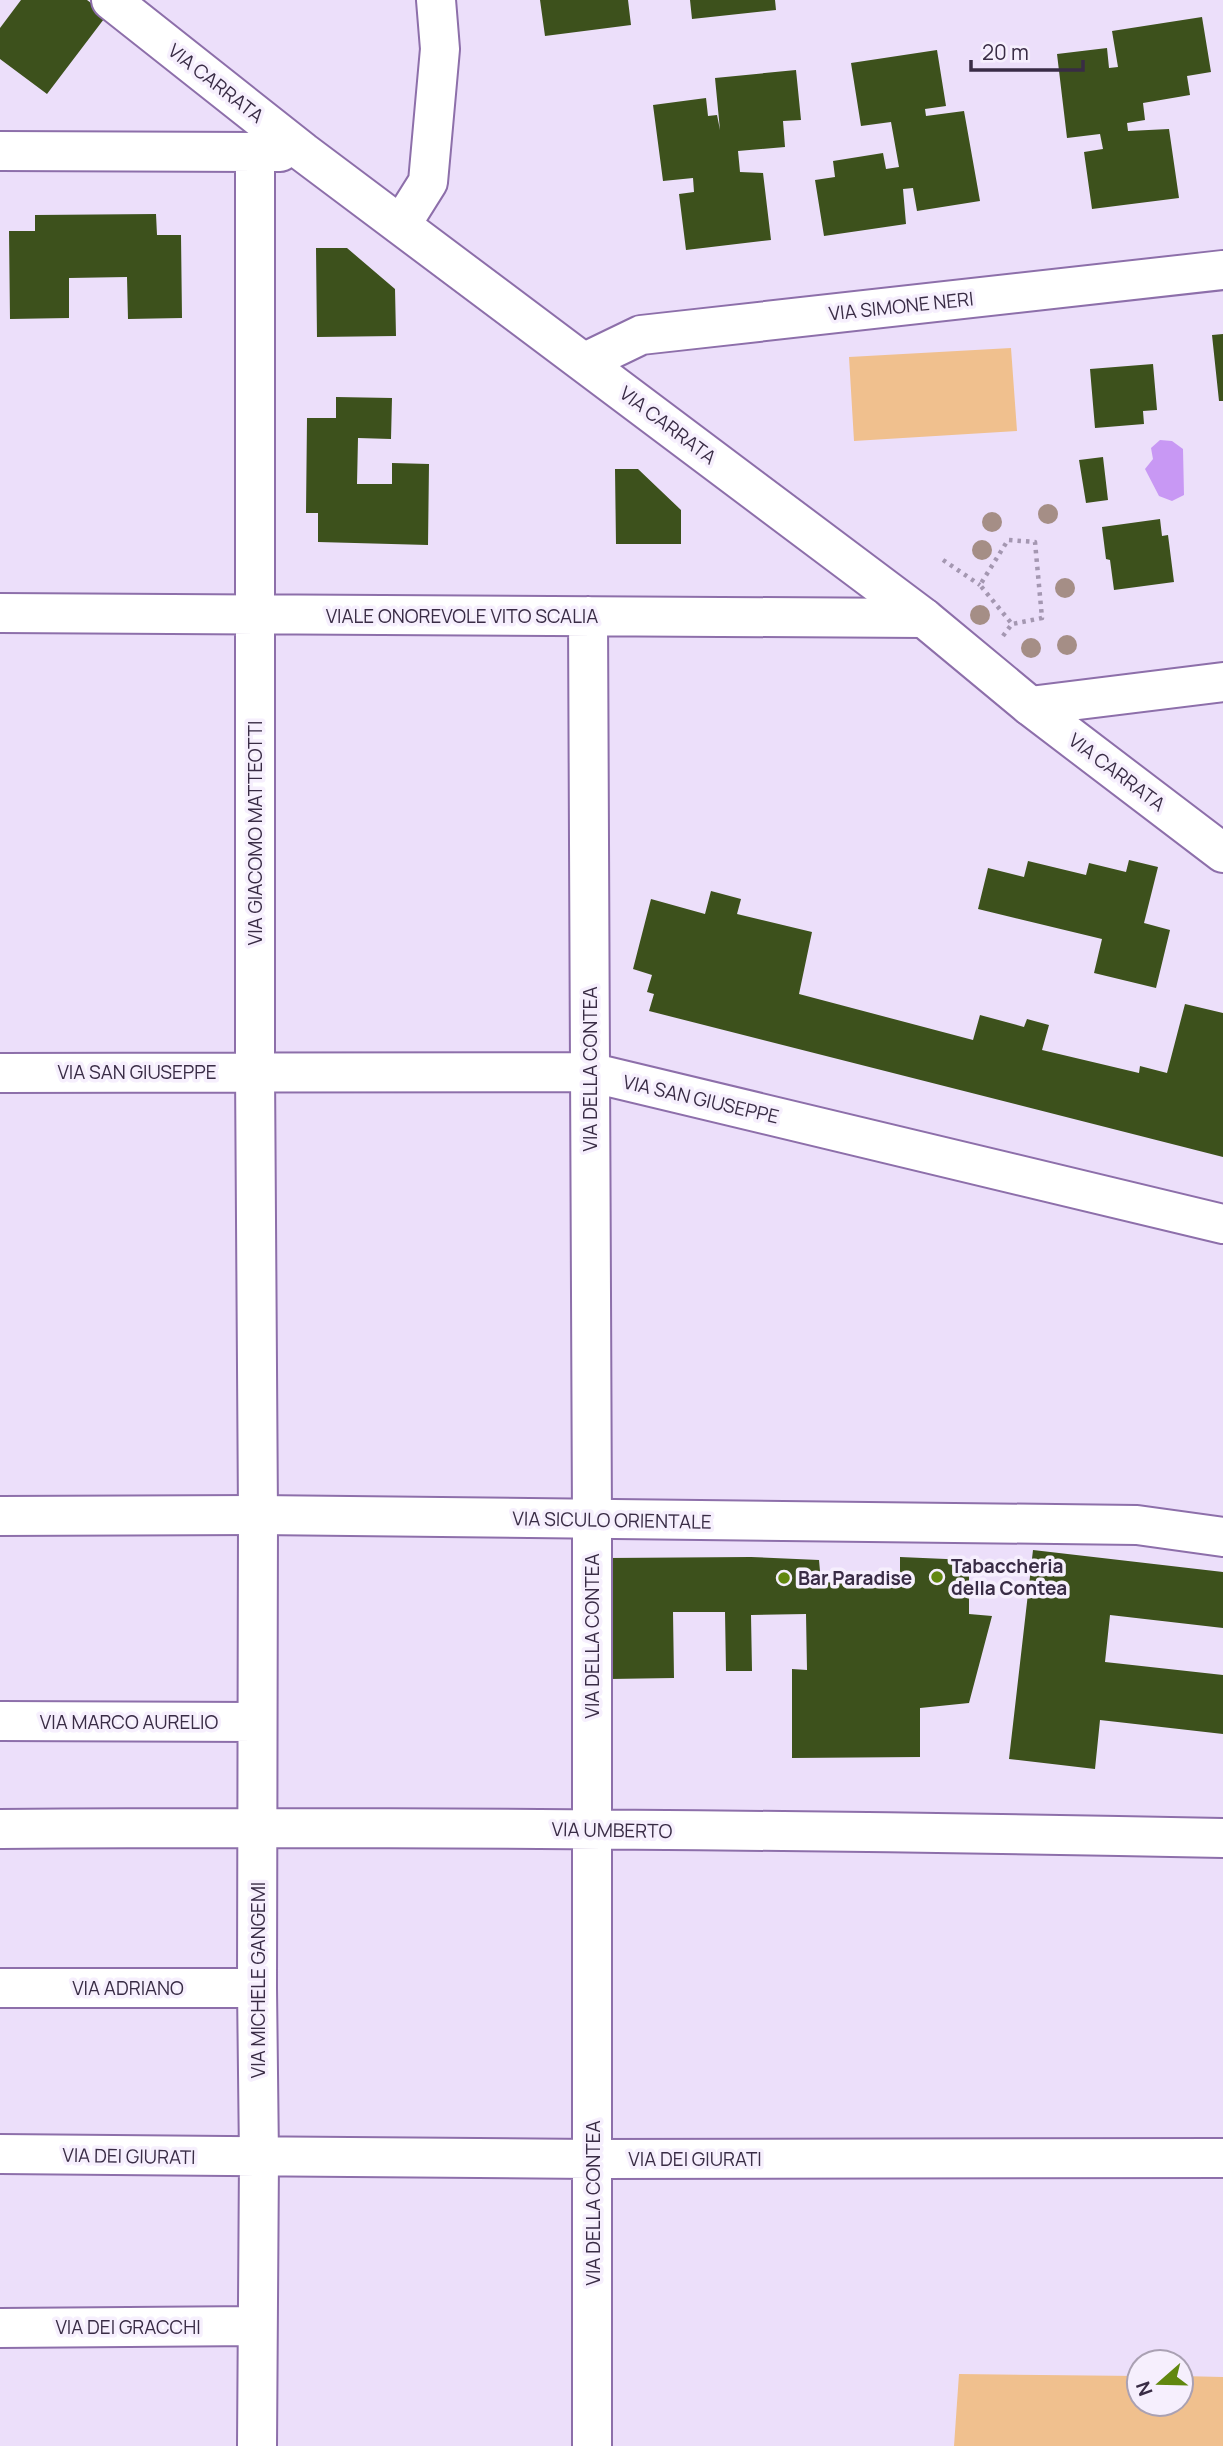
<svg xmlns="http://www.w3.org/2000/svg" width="1223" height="2446" viewBox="0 0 1223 2446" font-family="Manrope,sans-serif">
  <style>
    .green { fill: #f0c08e }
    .water { fill: #c898f4 }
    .building { fill: #3d511c }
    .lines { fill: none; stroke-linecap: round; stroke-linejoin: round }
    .street-casing { stroke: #8d6faa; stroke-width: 42 }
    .secondary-casing { stroke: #8d6faa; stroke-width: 42 }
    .primary-casing { stroke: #8d6faa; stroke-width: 42 }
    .path { stroke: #a497b1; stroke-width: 4.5; stroke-dasharray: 3.5 5; stroke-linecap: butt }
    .street { stroke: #fff; stroke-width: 38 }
    .secondary { stroke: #fff; stroke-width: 38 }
    .primary { stroke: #fff; stroke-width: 38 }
    .tree { fill: #a58e86 }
    .poi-dot { fill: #61870f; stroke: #f6effd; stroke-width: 2.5 }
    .labels { text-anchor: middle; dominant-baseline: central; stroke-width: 7; stroke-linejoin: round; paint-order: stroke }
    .street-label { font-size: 19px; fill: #392c45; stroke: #f6effd }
    .poi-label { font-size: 19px; font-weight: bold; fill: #392c45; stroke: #f6effd; text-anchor: start }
  </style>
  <rect width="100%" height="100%" fill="#ecdffa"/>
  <!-- green -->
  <path class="green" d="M1011 348 1017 431 854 441 849 357Z
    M959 2374 1139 2376V2404H1181V2376L1223 2377V2446H954Z"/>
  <!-- water -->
  <path class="water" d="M1160 440 1172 441 1183 449 1184 495 1172 501 1159 496 1145 469 1153 459 1151 448Z"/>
  <!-- building -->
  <path class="building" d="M21 0H87L107 15 47 94 0 59V28Z
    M540 0H628L631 25 545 36Z
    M690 0H775L776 10 692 19Z
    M1202 17 1211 72 1187 76 1190 95 1143 103 1145 120 1127 123 1128 131 1169 129 1179 198 1092 209 1084 152 1103 149 1100 134 1067 138 1057 54 1107 48 1109 68 1118 67 1112 31Z
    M937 50 946 106 925 109 926 116 964 111 980 201 917 211 913 188 903 189 906 224 824 236 815 180 835 177 833 161 883 153 886 169 899 167 891 122 861 126 851 63Z
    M796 70 801 120 783 121 785 147 738 151 740 172 763 173 771 240 686 250 679 194 694 192 693 178 663 181 653 105 706 98 708 116 717 115 720 130 715 78Z
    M156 214 157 235H181L182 318 128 319 127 277 69 278V318L10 319 9 231H35V215Z
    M316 248H347L395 289 396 336 317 337Z
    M1223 334V401H1219L1212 335Z
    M1153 364 1157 410 1143 411 1144 424 1095 428 1090 369Z
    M336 397 392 398 391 439 358 438 357 484H392V463L429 464 428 545 318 542V513H306L307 418H336Z
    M1103 457 1108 500 1086 503 1079 460Z
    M615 469H638L681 510V544H616Z
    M1160 519 1162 536 1168 535 1174 582 1114 590 1110 560 1106 559 1102 527Z
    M1129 860 1158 867 1144 923 1170 930 1156 988 1094 973 1102 939 978 909 988 868 1024 877 1028 861 1086 875 1089 863 1126 872Z
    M711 891 741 899 737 914 812 932 799 994 973 1040 980 1015 1024 1027 1027 1019 1049 1025 1042 1050 1139 1073 1140 1066 1167 1073 1185 1004 1223 1013V1157L649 1011 654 994 647 992 652 975 633 969 651 899 705 914Z
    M1033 1550 1223 1572V1628L1110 1615 1105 1662 1223 1675V1734L1100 1720 1095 1769 1009 1759Z
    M751 1557 819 1560 821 1582 900 1586V1557L969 1560V1614L992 1616 969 1703 920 1708V1757L792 1758V1669L807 1670 806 1614 751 1615 752 1671H726L725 1612H673L674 1678 610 1679 609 1558Z"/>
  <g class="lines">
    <!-- street casing -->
    <g class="street-casing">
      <path id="street" d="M0 151 280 152
        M255 152V1071L258 1515 257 1988 259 2157 257 2446
        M401 225 428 182 440 49 436 0
        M585 362 641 335 1223 270
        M0 613 924 618
        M588 616 592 1520V2446
        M1030 706 1223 682
        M0 1073 589 1072 1223 1224
        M0 1721 257 1722
        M0 1829C408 1826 815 1830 1223 1838
        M0 1988H257
        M0 2154 593 2159 1223 2158
        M0 2328 257 2326"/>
    </g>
    <!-- secondary casing -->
    <g class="secondary-casing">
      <path id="secondary" d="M111 0 303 152 924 618 1030 706 1223 853"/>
    </g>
    <!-- primary casing -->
    <g class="primary-casing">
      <path id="primary" d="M0 1516 258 1515 1137 1525 1223 1537"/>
    </g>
    <!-- path -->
    <path class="path" d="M943 560 980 585
      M1003 636 1012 624 1042 618 1035 542 1008 540 980 585 1012 624"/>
    <!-- street -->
    <use href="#street" class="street"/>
    <!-- secondary -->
    <use href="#secondary" class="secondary"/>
    <!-- primary -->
    <use href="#primary" class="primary"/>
  </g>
  <!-- trees -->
  <g class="tree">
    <circle cx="1048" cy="514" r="10"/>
    <circle cx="992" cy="522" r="10"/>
    <circle cx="982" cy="550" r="10"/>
    <circle cx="1065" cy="588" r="10"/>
    <circle cx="980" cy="615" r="10"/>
    <circle cx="1067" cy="645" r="10"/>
    <circle cx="1031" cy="648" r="10"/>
  </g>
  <!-- markers -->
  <g class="poi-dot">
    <circle cx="937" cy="1577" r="7"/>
    <circle cx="784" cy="1578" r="7"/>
  </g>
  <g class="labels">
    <!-- street labels -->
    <g class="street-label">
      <text transform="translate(216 83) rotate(38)">VIA CARRATA</text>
      <text transform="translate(901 306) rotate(-6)">VIA SIMONE NERI</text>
      <text transform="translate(668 425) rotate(37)">VIA CARRATA</text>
      <text x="462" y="616">VIALE ONOREVOLE VITO SCALIA</text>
      <text transform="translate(1117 772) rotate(37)">VIA CARRATA</text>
      <text transform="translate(255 833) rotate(-90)">VIA GIACOMO MATTEOTTI</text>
      <text transform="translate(590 1069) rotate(-90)">VIA DELLA CONTEA</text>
      <text x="137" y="1072">VIA SAN GIUSEPPE</text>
      <text transform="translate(701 1099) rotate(13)">VIA SAN GIUSEPPE</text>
      <text transform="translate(612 1520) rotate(1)">VIA SICULO ORIENTALE</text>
      <text transform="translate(592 1636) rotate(-90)">VIA DELLA CONTEA</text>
      <text x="129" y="1722">VIA MARCO AURELIO</text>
      <text transform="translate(612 1830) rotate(1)">VIA UMBERTO</text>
      <text transform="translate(258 1980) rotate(-90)">VIA MICHELE GANGEMI</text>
      <text x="128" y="1988">VIA ADRIANO</text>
      <text transform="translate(129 2156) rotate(1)">VIA DEI GIURATI</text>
      <text x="695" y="2159">VIA DEI GIURATI</text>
      <text transform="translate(593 2203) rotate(-90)">VIA DELLA CONTEA</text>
      <text x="128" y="2327">VIA DEI GRACCHI</text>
    </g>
    <!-- poi labels -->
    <g class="poi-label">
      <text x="951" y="1566">Tabaccheria<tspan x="951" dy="22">della Contea</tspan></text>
      <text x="798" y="1578">Bar Paradise</text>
    </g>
  </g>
  <!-- north arrow -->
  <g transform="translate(1160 2383) rotate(250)"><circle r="33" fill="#f6effd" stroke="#aaa1b3" stroke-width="2"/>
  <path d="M0-5L12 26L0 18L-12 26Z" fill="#61870f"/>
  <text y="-10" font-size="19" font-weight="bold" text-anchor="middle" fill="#392c45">N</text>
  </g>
  <!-- scale -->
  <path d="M971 60v10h112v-10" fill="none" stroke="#392c45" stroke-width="3.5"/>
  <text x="982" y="60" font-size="21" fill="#392c45" stroke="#f6effd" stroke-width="5" paint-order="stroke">20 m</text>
</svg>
